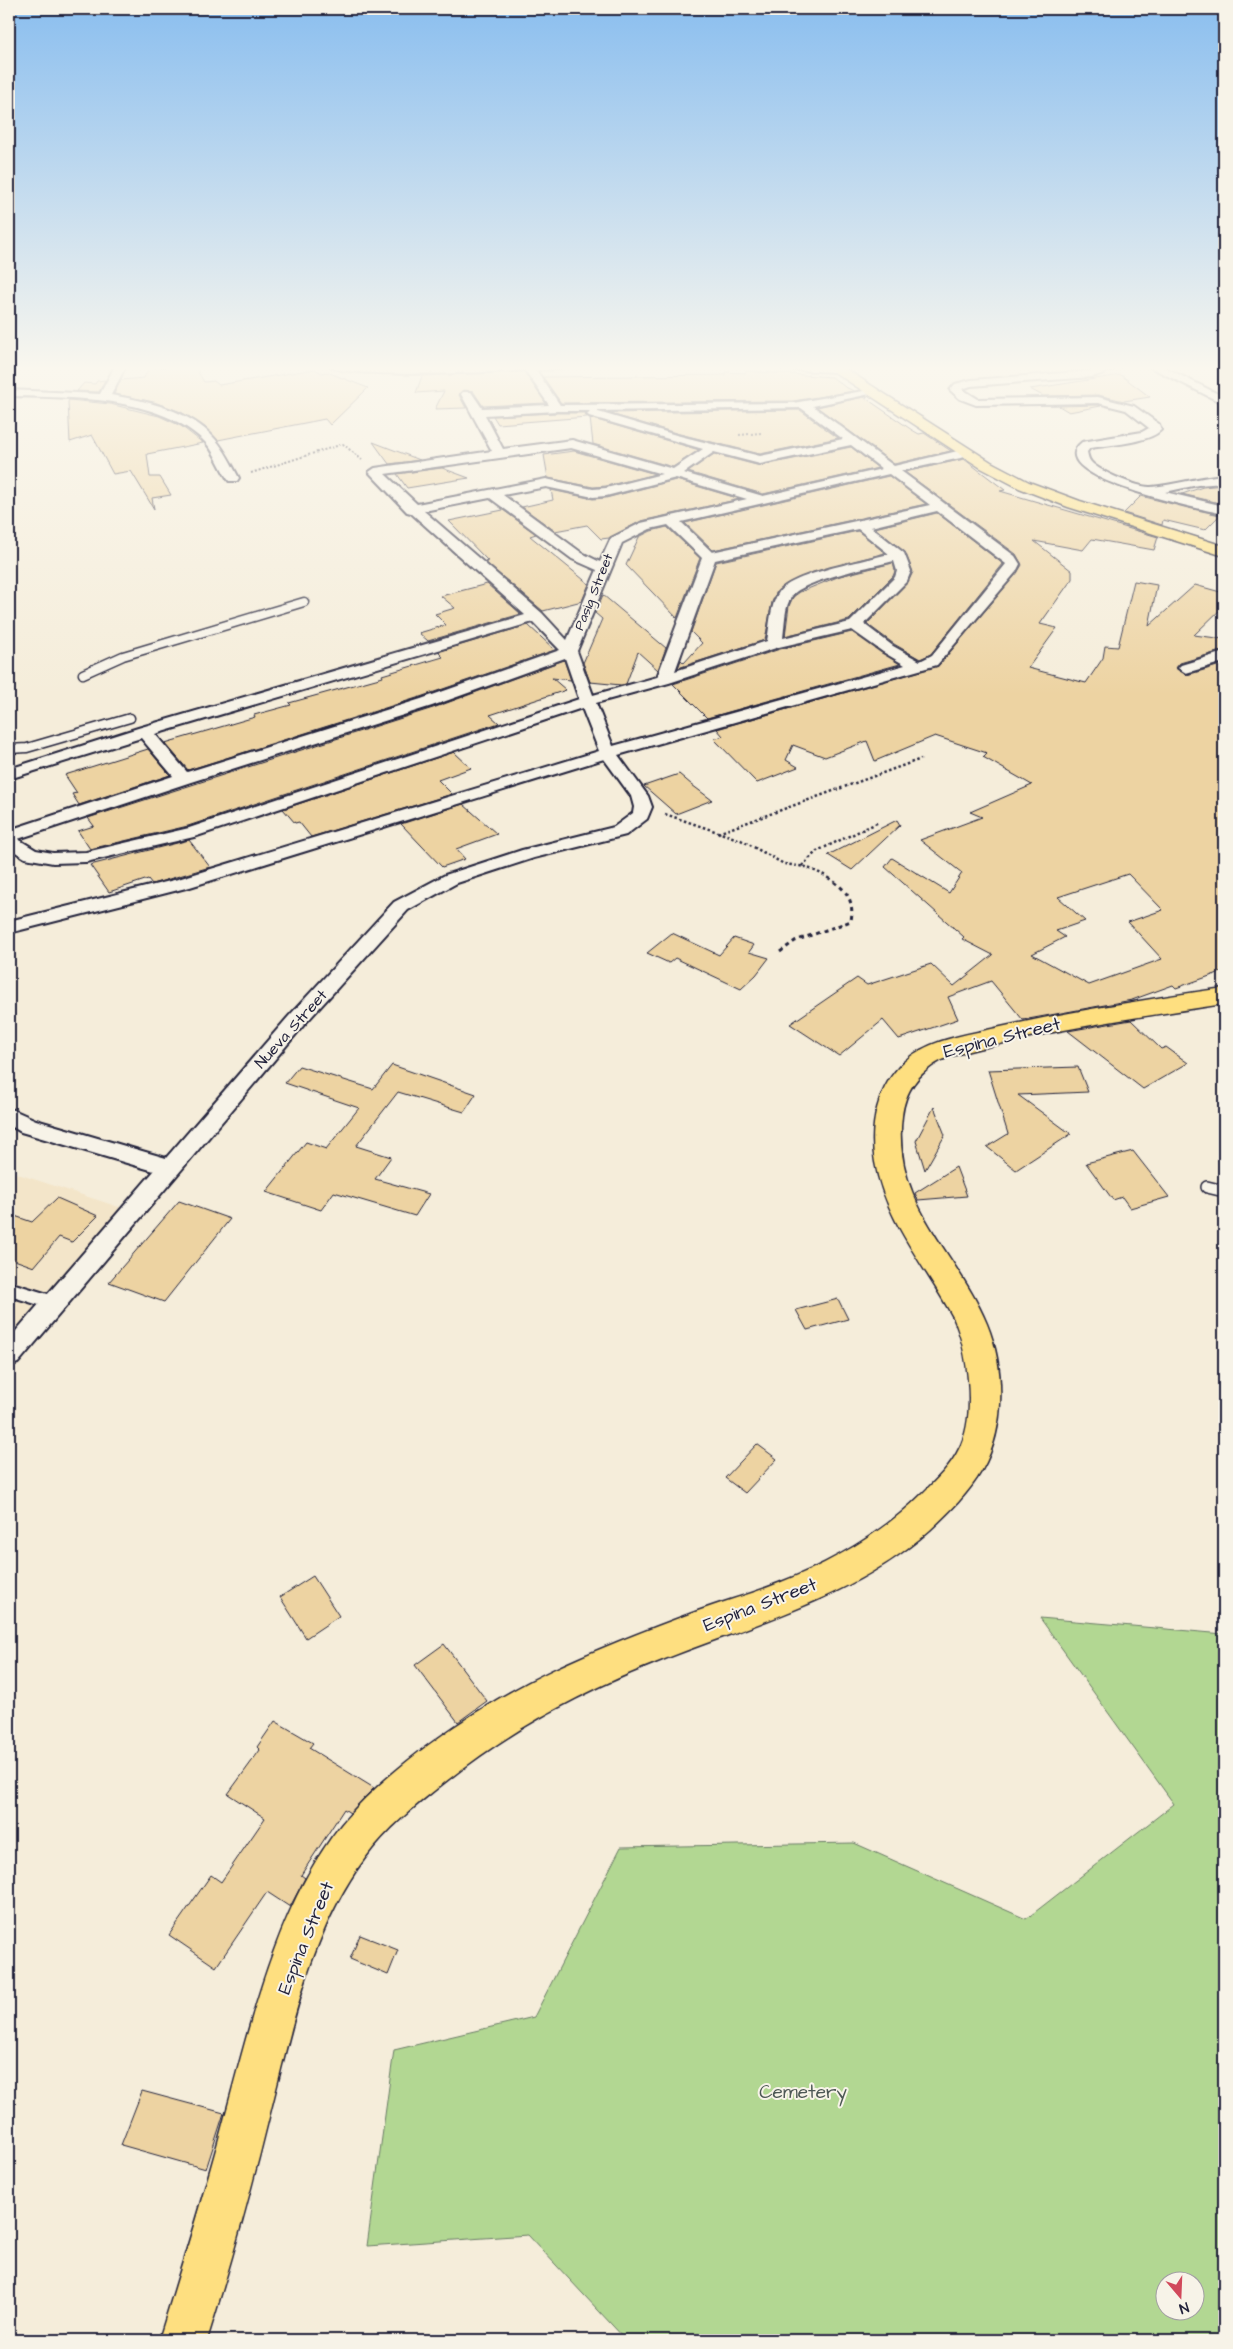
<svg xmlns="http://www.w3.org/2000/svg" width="1233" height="2349" viewBox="0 0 1233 2349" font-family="'Architects Daughter',sans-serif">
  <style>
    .built { fill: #f3e5c9 }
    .green { fill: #b2d792; stroke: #6a7c66; fill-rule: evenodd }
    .building { fill: #edd3a2; stroke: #22223b; fill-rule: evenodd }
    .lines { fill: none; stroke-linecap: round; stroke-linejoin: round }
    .service-far2-casing { stroke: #22223b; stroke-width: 11 }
    .service-far1-casing { stroke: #22223b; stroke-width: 14 }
    .service-casing { stroke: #22223b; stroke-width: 17 }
    .minor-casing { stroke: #22223b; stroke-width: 4 }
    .primary-casing { stroke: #22223b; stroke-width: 3 }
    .path-far2 { stroke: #22223b; stroke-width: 2; stroke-dasharray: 2 2; stroke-linecap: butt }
    .path-far1 { stroke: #22223b; stroke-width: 2.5; stroke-dasharray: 2.5 2.5; stroke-linecap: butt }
    .path { stroke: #22223b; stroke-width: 3; stroke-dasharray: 4 4; stroke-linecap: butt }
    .service-far2 { stroke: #f7f3e8; stroke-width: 8 }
    .service-far1 { stroke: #f7f3e8; stroke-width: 11 }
    .service { stroke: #f7f3e8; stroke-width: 13 }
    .minor { fill: #f7f3e8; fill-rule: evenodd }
    .primary { fill: #fedf80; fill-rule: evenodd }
    .labels { text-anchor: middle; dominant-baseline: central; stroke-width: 4; stroke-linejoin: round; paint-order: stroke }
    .far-street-label { font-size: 14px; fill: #22223b; stroke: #f7f3e8 }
    .street-label { font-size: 16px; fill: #22223b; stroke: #f7f3e8 }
    .near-street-label { font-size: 19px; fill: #22223b; stroke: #f7f3e8 }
    .near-park-label { font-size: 19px; fill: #4d5855; stroke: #f7f3e8 }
  </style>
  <rect width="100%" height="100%" fill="#f5edda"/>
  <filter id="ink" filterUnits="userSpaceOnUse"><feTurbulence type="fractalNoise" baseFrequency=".02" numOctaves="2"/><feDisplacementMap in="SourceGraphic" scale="10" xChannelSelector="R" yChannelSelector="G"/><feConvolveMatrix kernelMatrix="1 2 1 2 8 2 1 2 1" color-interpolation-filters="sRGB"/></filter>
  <g filter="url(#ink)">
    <!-- built -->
    <path class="built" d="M9 1171 125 1209 9 1347Z"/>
    <!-- green -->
    <path class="green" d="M1040 1618 1224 1634V2340H626L528 2235 367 2246 394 2050 534 2017 621 1847 854 1843 1026 1919 1174 1804ZM1166 2282H1196V2312H1166Z"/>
    <!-- building -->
    <path class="building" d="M195 367 204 382 214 381 219 385 315 369 322 373 327 372 368 388 330 425 325 419 218 440 206 428 181 412 154 402 114 394 121 380 144 378 149 368Z
      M746 371 832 377 845 387 854 391 793 401 561 403 543 377 725 375V372L745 373Z
      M524 372 546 403 483 406 473 391 463 390 459 395 466 408 435 409 444 391 416 393 422 376Z
      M1121 375 1150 397 1124 401 1098 395 1043 396 1030 389Z
      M105 380 99 392 77 391 84 383 95 384 97 381Z
      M864 397 912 430 919 434 924 433 951 451 894 464 817 407Z
      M69 400 110 404 159 416 181 426 203 443 147 454 150 477H160L171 495 152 498 154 509 131 471 113 474 92 435 70 442 68 402Z
      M1098 405 1101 406 1069 412 1059 406Z
      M800 410 838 438 760 454 676 433 607 413Z
      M557 413H586L587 417 498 424 493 416Z
      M590 418 699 450 673 467 593 444Z
      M373 442 420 460 389 464Z
      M851 447 878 468 763 494 688 472 714 454 760 466Z
      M574 451 655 474 606 486 593 487 548 478 544 455Z
      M964 459 1005 490 1000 491 1158 537 1154 550 1092 539 1083 550 1034 541 1072 571V579L1040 624 1057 628 1028 668 1086 683 1103 658 1105 646 1118 647 1134 581 1157 585 1149 626 1195 585 1224 593V606L1194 635 1224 639V650L1180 663 1176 668 1187 675 1224 664V971L1176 988 1173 985 1132 1000 1023 1020 991 981 948 997 958 1019 899 1039 883 1020 839 1056 790 1024 857 978 867 985 931 964 954 986 993 955 962 939 964 937 885 867 892 858 949 893 962 873 920 840 982 817 970 812 1032 785 983 757 987 753 935 736 875 761 867 741 825 757 793 745 786 760 798 767 757 783 714 739 723 736 717 729 938 666 1017 573 1022 565 1016 554 905 472ZM1128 874 1163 910 1128 922 1162 959 1089 985 1032 954 1065 937 1056 931 1085 921 1058 897Z
      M442 468 469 478 407 488 397 474Z
      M889 476 926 504 713 550 685 523Z
      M676 480 740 499 641 521 609 538 601 539 587 525 555 531 522 507 553 500 551 490 593 499 606 498Z
      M1224 485V504L1182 494 1203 487Z
      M1141 496 1188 508 1220 515 1205 530 1163 520 1162 525 1124 513Z
      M503 510 536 534 530 536 589 584 582 601 543 611 485 562 488 561 449 521Z
      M937 513 1003 564 931 654 920 659 894 644 867 624 908 582 913 572 905 552 875 528Z
      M667 527 700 558 677 618 626 565 639 537 651 531Z
      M858 531 885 553 813 572 786 584 777 591 772 602 765 640 678 668 681 660 684 663 702 643 691 632 716 562Z
      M893 563 895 571 893 576 849 620 785 636 789 606 793 597 800 592 840 576Z
      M487 584 521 614 428 641 419 633 446 625 435 614 455 608 441 596Z
      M603 595 666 648 658 670 638 652 626 684 621 685 590 682 583 663 602 619 595 613Z
      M528 625 555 650 420 697 188 770 165 743 255 717 254 715 291 705 289 703 383 677 382 675 443 657 438 652Z
      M852 632 900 664 707 718 673 684 780 649Z
      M564 660 571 680 552 678 566 690 490 715 499 723 188 826 90 849 78 831 94 826 88 818 433 708Z
      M148 749 170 775 79 805 72 794 77 793 65 775Z
      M454 752 471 768 438 780 452 794 311 837 299 822 295 823 283 809Z
      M679 774 692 785 712 800 676 814 644 786Z
      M463 804 497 834 456 849 465 859 442 867 401 824Z
      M897 820 900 825 852 870 828 855Z
      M189 840 210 867 152 884 148 879 109 892 90 865Z
      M672 933 719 955 734 938 754 945 749 952 769 958 756 975 741 989 675 958 669 963 647 953Z
      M1131 1020 1161 1049 1166 1047 1188 1063 1143 1089 1068 1031Z
      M392 1065 476 1094 464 1112 398 1092 356 1146 391 1157 375 1179 429 1194 415 1216 334 1192 321 1210 266 1192 306 1142 326 1149 359 1108 285 1083 299 1066 373 1089Z
      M1078 1067 1088 1092 1018 1095 1071 1134 1016 1170 987 1147 1008 1134 988 1070Z
      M934 1107 945 1135 925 1170 916 1141Z
      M1133 1151 1169 1197 1130 1208 1122 1197 1113 1200 1086 1163Z
      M956 1167 967 1196 918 1200 915 1193Z
      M57 1198 98 1216 72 1242 59 1237 34 1267 9 1258V1214L32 1222Z
      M179 1201 230 1219 164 1302 109 1282Z
      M838 1299 848 1319 807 1330 796 1310Z
      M757 1444 777 1459 745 1493 725 1478Z
      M313 1576 339 1616 306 1638 280 1597Z
      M444 1644 487 1701 458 1722 415 1665Z
      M275 1721 313 1743 309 1748 374 1788 350 1813 344 1809 301 1875 305 1878 290 1907 267 1892 216 1967 169 1935 211 1875 221 1882 265 1818 228 1794 260 1750 257 1747Z
      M360 1935 398 1950 388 1975 350 1959Z
      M142 2091 224 2113 206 2169 121 2145Z"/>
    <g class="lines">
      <!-- service-far2 casing -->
      <g class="service-far2-casing">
        <path id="service-far2" d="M83 674 123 656 304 602
          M9 749 27 748 130 718"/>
      </g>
      <!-- service-far1 casing -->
      <g class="service-far1-casing">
        <path id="service-far1" d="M1207 1187 1224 1191"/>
      </g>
      <!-- service casing -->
      <g class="service-casing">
        <path id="service" d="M9 1289 55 1303"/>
      </g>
      <!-- minor casing -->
      <g class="minor-casing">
        <path id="minor" d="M115 366H126L111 395C147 401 190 410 215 439 225 450 232 465 239 478L237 481H229C219 467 215 450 202 439 153 395 71 398 9 396V390L100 394Z
          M330 366H564L559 369 536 370 560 405 793 403 875 389 877 391 875 393 813 406 894 466 966 449 970 450 972 453 970 456 901 471 1015 556 1020 564 1016 572 937 665 618 755 648 796 652 807 647 819 626 835 534 858 457 883 408 910 303 1026 18 1363 9 1366V1339L154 1171 21 1132 9 1125V1108L36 1120 166 1158 289 1016 394 902 445 875 522 850 614 827 633 813 634 807 631 796 604 759 190 887 9 933V921L178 879 599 751 582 708 194 837 86 862 53 863 25 858 9 848V830L173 776 141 738 9 779V769L138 728 525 615 411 513 407 512 369 472 375 468 492 451 461 394 463 392H471L482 408 549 405 525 370C496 372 346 379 330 366ZM801 408 843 439 760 456 676 435 595 411ZM557 411H590L587 414 589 416 703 449 673 469 572 440 503 449 485 415ZM851 445 882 469 763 496 684 473 714 452 760 464ZM571 448 662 474 606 488 593 489 546 479 417 504 385 474ZM889 474 930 505 712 552 681 522ZM676 478 747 499 641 523 611 538 600 562 582 553 503 495 546 487 593 497 606 496ZM490 498 572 559 597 570 567 640 542 613 424 511ZM937 511 1006 564 932 655 920 661 893 646 864 624 907 581 911 571 904 553 871 527ZM668 525 702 558 657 677 593 695 577 651 622 543 650 529ZM858 529 889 554C864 561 793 573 779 592 770 605 770 626 767 641L675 671 715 560ZM894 561 897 571 895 577 850 622 783 638C785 625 784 606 792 596 803 580 874 566 894 561ZM533 622 560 650 421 699 187 772 155 734ZM852 630 883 652 905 665 613 746 596 703 669 683 779 647ZM565 658 579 699 189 828 86 852 53 853 36 850 18 839 191 782 432 706Z
          M777 366H838L840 369 835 372 782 369Z
          M1106 366H1124L1092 377 971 386 962 389 978 399 1098 397 1134 406 1159 424 1161 430C1149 443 1108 445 1090 448L1087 452C1088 455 1088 459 1091 462 1100 472 1139 488 1151 487 1176 485 1199 477 1224 475V483L1198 485 1165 492 1224 506V514C1207 510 1038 477 1082 442L1142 432 1149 428 1126 410 1098 403 976 405 960 399 950 390 955 384 971 380 1091 371Z
          M1148 366H1162L1224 397V404Z
          M1224 652V662L1186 673 1178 668 1181 665Z"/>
      </g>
      <!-- primary casing -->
      <g class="primary-casing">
        <path id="primary" d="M825 366H841L991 462 1029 482 1080 501 1224 546V556L1068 507 1019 488 981 468Z
          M1224 988V1004C1152 1015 1079 1025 1008 1042 985 1048 961 1051 940 1061 918 1073 905 1091 902 1116 891 1203 957 1252 987 1324 1005 1368 1006 1428 982 1470 969 1493 949 1512 930 1530 853 1598 755 1623 662 1660 580 1692 514 1728 445 1782 416 1805 387 1828 365 1858 311 1930 293 2023 271 2109 252 2187 231 2264 207 2340H159C180 2272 201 2204 220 2135 248 2034 274 1909 341 1825 390 1765 483 1703 553 1670 600 1648 649 1629 698 1611 725 1601 752 1594 779 1583 831 1563 883 1533 923 1493 936 1480 951 1466 959 1449 977 1416 968 1350 953 1317 926 1267 885 1219 875 1162 869 1127 877 1086 905 1061 930 1039 966 1035 996 1028 1072 1011 1148 999 1224 988Z"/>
      </g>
      <!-- path-far2 -->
      <path class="path-far2" d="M739 435 761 433
        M251 473 343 444 362 460"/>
      <!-- path-far1 -->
      <path class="path-far1" d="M665 814 741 840 784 864 806 867 826 876
        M718 833 921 759
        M802 866 817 851 879 822"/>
      <!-- path -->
      <path class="path" d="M780 952 795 941 851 921C855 896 843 887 824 875"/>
      <!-- service-far2 -->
      <use href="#service-far2" class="service-far2"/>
      <!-- service-far1 -->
      <use href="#service-far1" class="service-far1"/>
      <!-- service -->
      <use href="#service" class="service"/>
      <!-- minor -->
      <use href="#minor" class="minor"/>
      <!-- primary -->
      <use href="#primary" class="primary"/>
    </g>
  </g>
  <!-- sky -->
  <linearGradient id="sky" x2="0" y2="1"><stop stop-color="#8abeef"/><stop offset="0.53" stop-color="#faf7ee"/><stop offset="1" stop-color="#faf7ee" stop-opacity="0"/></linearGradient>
  <rect width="1233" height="695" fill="url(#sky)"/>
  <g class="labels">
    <!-- far-street labels -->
    <g class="far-street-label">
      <text transform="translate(594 592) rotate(-68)">Pasig Street</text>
    </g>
    <!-- street labels -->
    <g class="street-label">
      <text transform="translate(291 1029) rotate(-48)">Nueva Street</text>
    </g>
    <!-- near-street labels -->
    <g class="near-street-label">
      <text transform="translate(1002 1038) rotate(-14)">Espina Street</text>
      <text transform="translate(760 1605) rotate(-21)">Espina Street</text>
      <text transform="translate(306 1938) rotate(-68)">Espina Street</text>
    </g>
    <!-- near-park labels -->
    <g class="near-park-label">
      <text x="803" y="2092">Cemetery</text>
    </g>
  </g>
  <!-- margin -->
  <rect width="1233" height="2349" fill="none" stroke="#f7f3e8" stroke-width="30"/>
  <rect x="15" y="15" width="1203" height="2319" fill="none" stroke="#22223b" stroke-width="2" filter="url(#ink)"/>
  <!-- north arrow -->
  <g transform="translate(1180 2296) rotate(161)"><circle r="24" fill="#f7f3e8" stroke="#a29fa3"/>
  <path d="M0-4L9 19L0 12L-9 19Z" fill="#d1495b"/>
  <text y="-8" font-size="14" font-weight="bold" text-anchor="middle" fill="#22223b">N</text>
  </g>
</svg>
